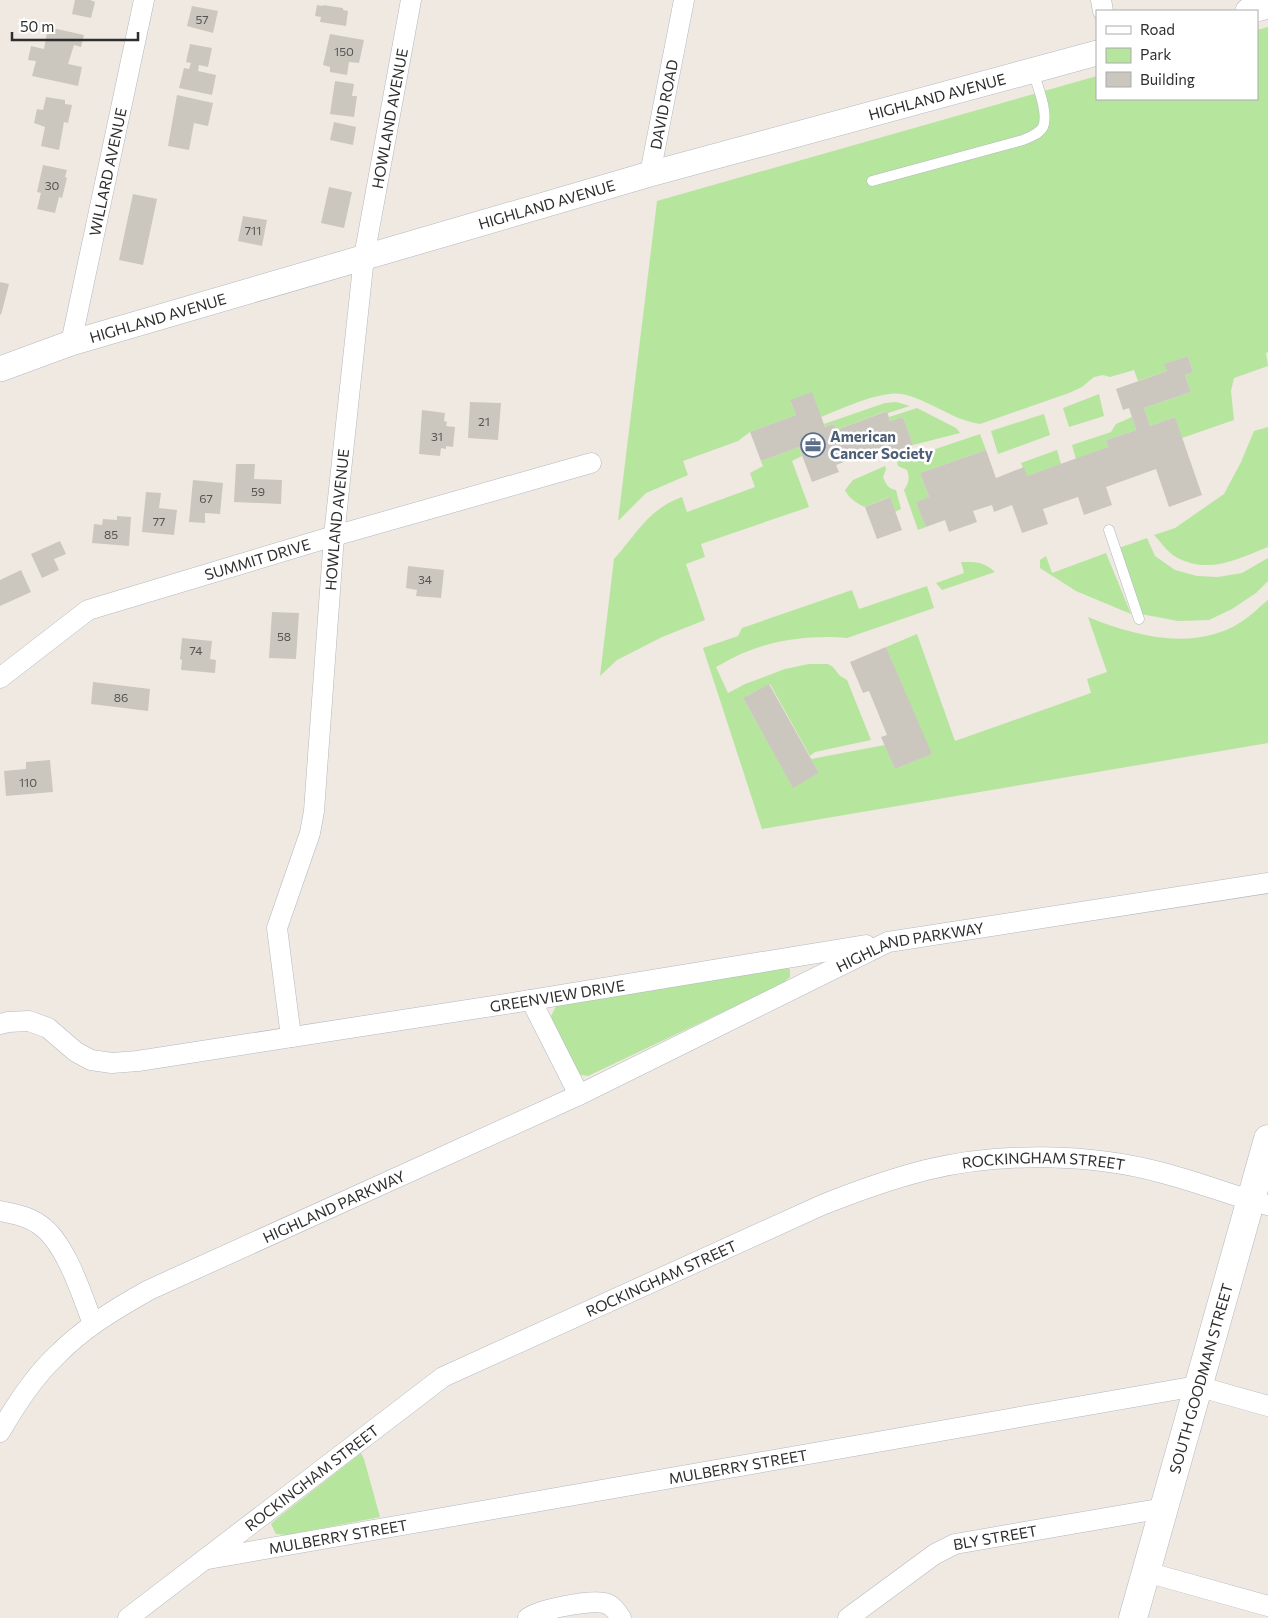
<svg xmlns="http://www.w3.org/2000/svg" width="1268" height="1618" viewBox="0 0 1268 1618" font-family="Commissioner,sans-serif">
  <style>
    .green { fill: #b6e59e }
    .building { fill: #cbc7bf }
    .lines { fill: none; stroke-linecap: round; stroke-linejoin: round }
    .service-casing { stroke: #b4b7c1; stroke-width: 11 }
    .minor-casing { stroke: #b4b7c1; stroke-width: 21 }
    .tertiary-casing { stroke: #b4b7c1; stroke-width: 26 }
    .secondary-casing { stroke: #b4b7c1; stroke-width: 29 }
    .service { stroke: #fff; stroke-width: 10 }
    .minor { stroke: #fff; stroke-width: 20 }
    .tertiary { stroke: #fff; stroke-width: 25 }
    .secondary { stroke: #fff; stroke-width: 28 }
    .labels { text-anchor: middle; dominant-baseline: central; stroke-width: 5; stroke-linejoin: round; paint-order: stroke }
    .number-label { font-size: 12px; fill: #555452 }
    .street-label { font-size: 15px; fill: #2e2e2e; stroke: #fff }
    .service-label { font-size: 15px; font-weight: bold; fill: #4e5e75; stroke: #fff; text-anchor: start }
  </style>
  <rect width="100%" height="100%" fill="#efe9e1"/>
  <!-- green -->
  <path class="green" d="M1268 27V352L1266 353 1268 366 1234 378 1231 391 1234 420 1182 438 1175 417 1150 426 1144 408 1191 392 1185 375 1193 372 1188 356 1165 364 1167 371 1138 381 1134 370 1110 377 1103 375 1094 377 1082 387 1069 393 980 424C960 421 945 411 927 403 916 398 902 392 890 394 869 396 841 409 821 417L790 400 796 415 750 432 738 441 683 461 688 475 646 493 618 521 657 201 1097 76V99H1257V30Z
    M1099 394 1104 416 1069 427 1063 408Z
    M896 402 910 406 888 413 886 411 836 430 834 424 825 427 824 424 885 403Z
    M917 408 956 428 960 433 913 445 903 417 890 421 889 417Z
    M1044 414 1050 435 998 454 991 431Z
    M1132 417 1136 430 1106 440 1108 447 1076 459 1072 445 1111 432 1116 424Z
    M1268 427V547C1238 559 1208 575 1176 557 1168 553 1161 542 1154 535L1175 528 1224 494 1241 462 1254 431Z
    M980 434 986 450 920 473 929 497 917 502 926 527 918 530 904 490C909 483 910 478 907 470L898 466 897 462Z
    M799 447 802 456 792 461 809 507 701 544 705 557 686 564 705 620 662 637 617 660 600 676 614 559C636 535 648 509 682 497L687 512 755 487 750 473 763 466 761 461Z
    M1057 450 1061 464 1027 476 1021 463Z
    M885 466 886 469 883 477C886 484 888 489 896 490L901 509 895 512 889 497 865 507C857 504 848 497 845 490L853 480Z
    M1147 538 1155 556 1175 570 1197 576 1218 577 1242 573 1268 558V581L1256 593 1232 609 1209 620 1178 621 1141 614 1119 548Z
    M1106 553 1131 614 1076 591 1040 568V560L1046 556 1052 573Z
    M961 562C975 562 983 561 995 572L942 590 936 583 964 573Z
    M927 586 934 608 847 638C818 635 778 639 751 650 739 654 727 661 716 667L728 693 745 684 785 669 809 664H828L833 667 840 676 847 680 871 740 815 752 810 756 770 684 743 698 793 787 819 773 811 759 885 745 895 769 931 754 886 647 917 634 955 741 1091 693 1087 679 1107 672 1088 617C1134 636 1195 652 1241 622 1251 616 1259 607 1268 600V743L762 829 703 648 738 636 742 628 852 590 859 609Z
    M786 965 790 970V977L782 984 588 1076 581 1075 571 1067 551 1016 558 1002Z
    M361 1453 364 1459 380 1517 287 1535 276 1534 271 1524 275 1520Z"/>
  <!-- building -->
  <path class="building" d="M75 0H90L95 2 91 18 72 14Z
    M317 5 323 6V5L343 8V10L348 11 346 26 320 22 321 17 315 16Z
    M192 6 218 11 213 33 187 26Z
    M48 27 84 35 81 47 74 45 68 64 82 67 78 86 32 76 36 61 28 60 31 46 44 49Z
    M330 34 364 40 359 63 349 62 347 75 330 72V67L323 65Z
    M190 44 212 48 208 67 199 65 198 71 216 75 212 95 179 88 184 68 189 69 191 63 186 62Z
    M335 81 354 84 352 96H357L354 117 330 114Z
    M177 95 213 103 208 126 194 123 189 150 168 146Z
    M46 97 65 100V104L72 105 68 123 64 122 59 150 41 146 45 127 34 123 37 109 43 110Z
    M334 122 356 127 353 145 330 140Z
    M43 165 67 170 65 177 67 178 62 198 59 197 55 213 37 209 41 193 37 192Z
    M329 187 352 192 344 228 321 223Z
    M133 194 157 199 143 265 119 260Z
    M243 216 267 220 262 246 238 241Z
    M0 282 9 284 1 315 0 314Z
    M1188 356 1193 372 1185 375 1191 392 1144 408 1150 426 1175 417 1202 495 1169 507 1156 469 1106 487 1112 505 1084 515 1078 497 1043 509 1048 524 1022 533 1012 505 994 512 992 505 973 511 977 522 949 532 945 520 926 527 916 502 929 497 920 473 986 450 996 478 1024 467 1027 476 1108 447 1106 440 1136 430 1129 408 1123 410 1116 389 1167 371 1164 364Z
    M812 392 825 427 834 424 836 430 887 411 890 421 903 417 913 445 889 454 886 446 836 465 839 472 812 482 799 447 761 461 750 432 796 415 790 400Z
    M470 402 501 403 498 440 468 438Z
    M422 410 445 413 444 421 447 422 446 426 455 427 453 447 446 446V449L441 448 440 456 419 454Z
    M236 464H255L254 479 282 480 281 504 234 502Z
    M193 480 223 483 220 514 205 513V523L189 522Z
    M146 492 161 493 159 508 177 510 174 535 142 532Z
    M890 497 902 530 877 539 865 507Z
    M117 516 131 517 129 546 92 543 94 524 102 525 103 519 117 520Z
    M60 541 66 554 54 559 59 570 42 578 31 554Z
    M408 566 444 570 441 598 416 596 417 590 406 588Z
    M21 570 31 592 0 606V580Z
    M272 612 299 613 296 659 269 658Z
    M182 638 212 641 210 659 216 660 215 673 181 670 182 660 180 659Z
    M886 647 932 754 895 769 881 737 887 735 869 691 863 693 850 662Z
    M93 682 150 689 148 711 91 704Z
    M769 684 819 773 793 788 743 698Z
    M50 760 53 792 6 796 4 771 26 769V762Z"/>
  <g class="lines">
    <!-- service casing -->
    <g class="service-casing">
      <path id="service" d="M872 181 1023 140C1030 137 1039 134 1043 127 1049 113 1037 85 1033 71
        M1109 530 1139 619"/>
    </g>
    <!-- minor casing -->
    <g class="minor-casing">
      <g id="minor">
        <path d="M1101 0 1103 11"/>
        <path id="s1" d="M650 174 684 0"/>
        <path id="s2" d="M71 343 144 0"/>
        <path id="s3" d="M0 678 88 610 334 536 591 463"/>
        <path d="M531 1000 579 1095"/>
        <path id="s4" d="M0 1024 8 1022 29 1021 48 1028 76 1052 91 1060 112 1063 138 1061 531 1000 866 945"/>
        <path id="s5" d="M291 1037 277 928 310 833 314 811 334 536 364 257 411 0"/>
        <path d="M0 1211C14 1214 28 1216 40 1225 66 1243 82 1295 93 1324"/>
        <path id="s6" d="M0 1432C15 1406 33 1378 55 1357 82 1329 115 1309 149 1290L579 1095 888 942 1268 883"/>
        <path id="s7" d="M208 1559 1197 1386 1268 1406"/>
        <path d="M1146 1572 1268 1606"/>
        <path id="s8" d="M128 1618 443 1377 822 1205C857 1191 891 1179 926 1170 1000 1152 1090 1153 1163 1173 1198 1182 1233 1196 1268 1205"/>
        <path d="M528 1618C541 1609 588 1600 604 1603 612 1604 617 1612 621 1618"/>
        <path id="s9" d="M848 1618 935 1554 955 1544 1164 1508"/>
      </g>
    </g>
    <!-- tertiary casing -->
    <g class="tertiary-casing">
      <g id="tertiary">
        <path d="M1248 11 1268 6"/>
        <path id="s10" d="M0 369 71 343 650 174 1097 53"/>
      </g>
    </g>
    <!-- secondary casing -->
    <g class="secondary-casing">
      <g id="secondary">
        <path id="s11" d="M1133 1618 1268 1139"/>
      </g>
    </g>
    <!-- service -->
    <use href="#service" class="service"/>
    <!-- minor -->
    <use href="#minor" class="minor"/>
    <!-- tertiary -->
    <use href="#tertiary" class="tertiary"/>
    <!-- secondary -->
    <use href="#secondary" class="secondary"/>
  </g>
  <!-- icons -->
  <defs>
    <g id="office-ring" transform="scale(1.25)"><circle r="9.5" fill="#fff" stroke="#5c6f8a" stroke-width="1.5"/><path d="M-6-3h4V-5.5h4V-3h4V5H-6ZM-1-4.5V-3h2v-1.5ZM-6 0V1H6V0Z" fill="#5c6f8a"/></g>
  </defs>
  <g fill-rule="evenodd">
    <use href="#office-ring" x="813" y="445"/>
  </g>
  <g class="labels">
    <!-- number labels -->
    <g class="number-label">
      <text x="202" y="19">57</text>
      <text x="344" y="51">150</text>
      <text x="52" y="185">30</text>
      <text x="253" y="230">711</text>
      <text x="484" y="421">21</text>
      <text x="437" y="436">31</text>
      <text x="258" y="491">59</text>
      <text x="206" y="498">67</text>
      <text x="159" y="521">77</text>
      <text x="111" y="534">85</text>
      <text x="425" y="579">34</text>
      <text x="284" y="636">58</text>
      <text x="196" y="650">74</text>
      <text x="121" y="697">86</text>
      <text x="28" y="782">110</text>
    </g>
    <!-- street labels -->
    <g class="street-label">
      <text stroke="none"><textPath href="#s10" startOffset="976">HIGHLAND AVENUE</textPath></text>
      <text stroke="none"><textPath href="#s1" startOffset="71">DAVID ROAD</textPath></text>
      <text stroke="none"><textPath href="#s5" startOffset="930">HOWLAND AVENUE</textPath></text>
      <text stroke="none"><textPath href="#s2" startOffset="175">WILLARD AVENUE</textPath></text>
      <text stroke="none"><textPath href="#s10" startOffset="571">HIGHLAND AVENUE</textPath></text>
      <text stroke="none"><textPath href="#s10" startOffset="166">HIGHLAND AVENUE</textPath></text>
      <text stroke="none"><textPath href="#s5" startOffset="525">HOWLAND AVENUE</textPath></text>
      <text stroke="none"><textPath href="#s3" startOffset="288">SUMMIT DRIVE</textPath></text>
      <text stroke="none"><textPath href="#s6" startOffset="1046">HIGHLAND PARKWAY</textPath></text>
      <text stroke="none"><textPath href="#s4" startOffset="575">GREENVIEW DRIVE</textPath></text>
      <text stroke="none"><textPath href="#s8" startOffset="1041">ROCKINGHAM STREET</textPath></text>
      <text stroke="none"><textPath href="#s6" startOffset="412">HIGHLAND PARKWAY</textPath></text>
      <text stroke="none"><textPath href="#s8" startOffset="636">ROCKINGHAM STREET</textPath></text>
      <text stroke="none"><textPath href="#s11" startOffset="249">SOUTH GOODMAN STREET</textPath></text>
      <text stroke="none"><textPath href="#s7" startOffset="538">MULBERRY STREET</textPath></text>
      <text stroke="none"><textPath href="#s8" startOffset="231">ROCKINGHAM STREET</textPath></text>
      <text stroke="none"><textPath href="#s7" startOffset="132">MULBERRY STREET</textPath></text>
      <text stroke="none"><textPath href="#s9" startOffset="171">BLY STREET</textPath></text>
    </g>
    <!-- service labels -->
    <g class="service-label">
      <text x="830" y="436">American<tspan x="830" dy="17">Cancer Society</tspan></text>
    </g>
  </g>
  <!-- legend -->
  <rect x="1096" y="10" width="162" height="90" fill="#ffffff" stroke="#ababab"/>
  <rect x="1106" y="26" width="25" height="8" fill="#ffffff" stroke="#ababab"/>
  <text x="1140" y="35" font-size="15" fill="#2e2e2e">Road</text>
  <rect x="1106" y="48" width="25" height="15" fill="#b6e59e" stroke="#ababab"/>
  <text x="1140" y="60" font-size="15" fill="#2e2e2e">Park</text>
  <rect x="1106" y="72" width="25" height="15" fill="#cbc7bf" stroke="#ababab"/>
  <text x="1140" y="85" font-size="15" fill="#2e2e2e">Building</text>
  <!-- scale -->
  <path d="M12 32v8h126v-8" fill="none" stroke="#2e2e2e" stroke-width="2.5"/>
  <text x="20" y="32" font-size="15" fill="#2e2e2e" stroke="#ffffff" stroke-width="4" paint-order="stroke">50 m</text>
</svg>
